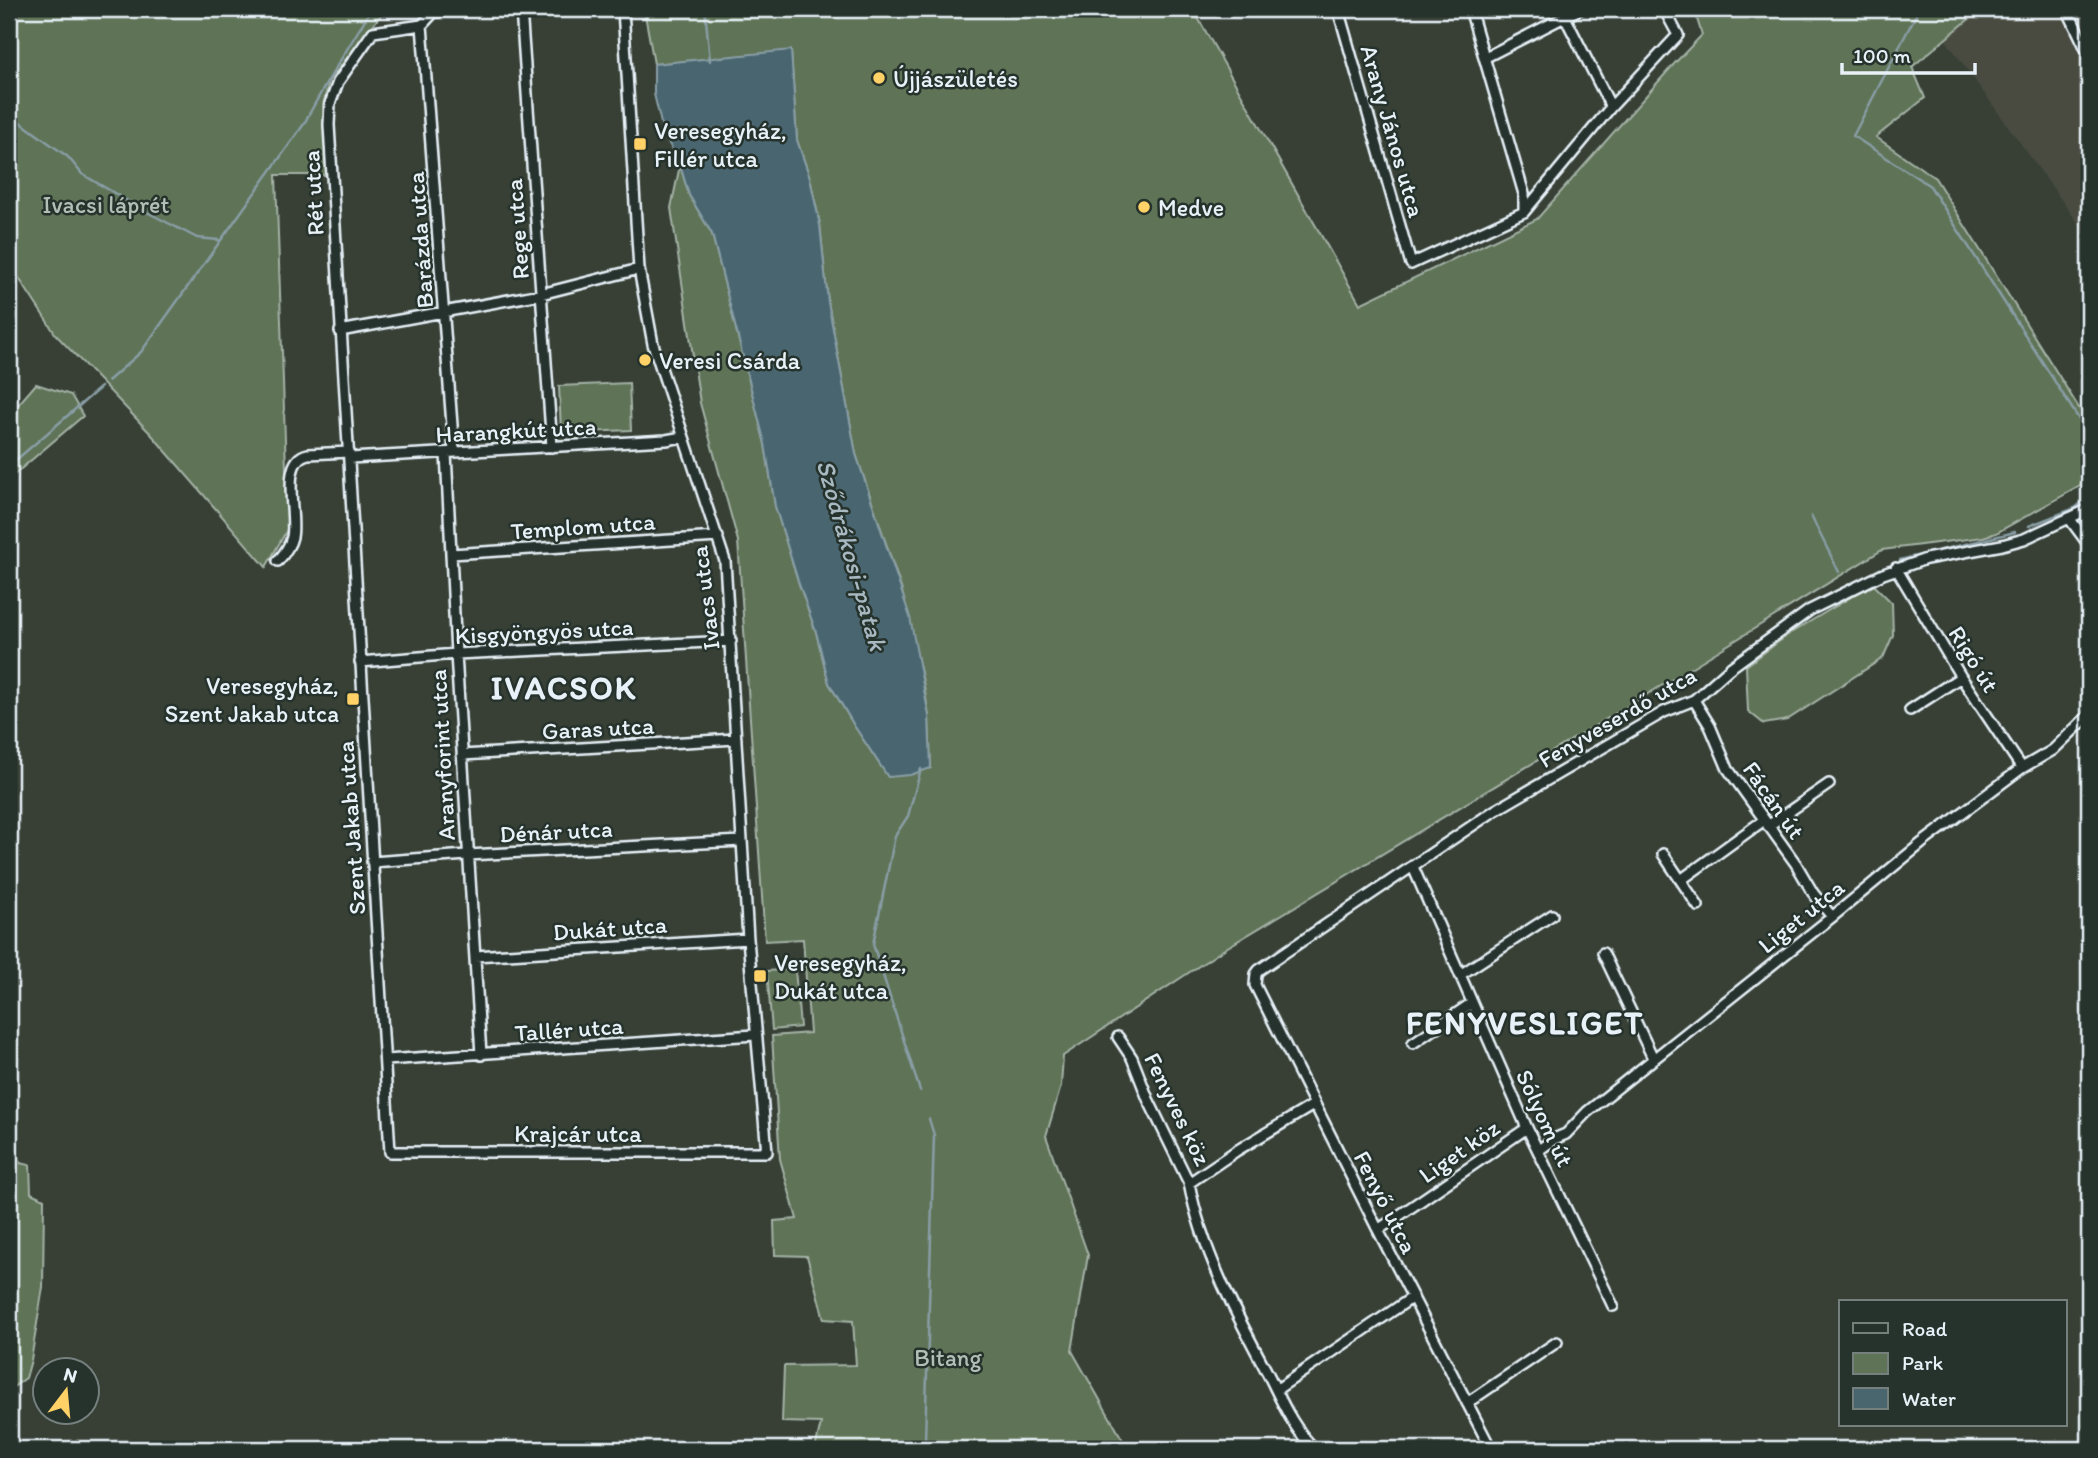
<svg xmlns="http://www.w3.org/2000/svg" width="2098" height="1458" viewBox="0 0 2098 1458" font-family="Itim,sans-serif">
  <style>
    .built { fill: #484c41 }
    .green { fill: #5f7356; stroke: #a4b2a7; stroke-width: 2 }
    .water { fill: #49666f; stroke: #899ea6; stroke-width: 2 }
    .lines { fill: none; stroke-linecap: round; stroke-linejoin: round }
    .stream { stroke: #899ea6; stroke-width: 2.5 }
    .street-casing { stroke: #e8f1f8; stroke-width: 14 }
    .street { stroke: #26332d; stroke-width: 9 }
    .poi-dot { fill: #ffd166; stroke: #26332d; stroke-width: 2.5 }
    .labels { text-anchor: middle; dominant-baseline: central; stroke-width: 5; stroke-linejoin: round; paint-order: stroke }
    .poi-label { font-size: 24px; fill: #e8f1f8; stroke: #26332d; text-anchor: start }
    .street-label { font-size: 24px; fill: #e8f1f8; stroke: #26332d }
    .park-label { font-size: 24px; fill: #b1bfb7; stroke: #26332d }
    .water-label { font-size: 26px; font-style: italic; fill: #a8b9c1; stroke: #26332d }
    .district-label { font-size: 32px; font-weight: bold; letter-spacing: 2px; fill: #e8f1f8; stroke: #26332d }
  </style>
  <rect width="100%" height="100%" fill="#384036"/>
  <filter id="ink" filterUnits="userSpaceOnUse"><feTurbulence type="fractalNoise" baseFrequency=".0143" numOctaves="2"/><feDisplacementMap in="SourceGraphic" scale="14" xChannelSelector="R" yChannelSelector="G"/><feConvolveMatrix kernelMatrix="1 2 1 2 8 2 1 2 1" color-interpolation-filters="sRGB"/></filter>
  <g filter="url(#ink)">
    <!-- built -->
    <path class="built" d="M1981 9H2089V238L1945 39Z"/>
    <!-- green -->
    <path class="green" d="M9 9H425L381 15 329 81 323 105 327 175H276L288 528 266 567 151 434 56 335 9 263Z
      M644 9H1193L1360 304 1537 219 1674 64 1702 35 1694 9H1981L1912 67 1925 98 1876 137 1935 178 2089 424V481L1996 533 1983 537 1882 550 1671 680 1226 948 1063 1056 1061 1086 1046 1136 1088 1255 1072 1351 1128 1449H815L821 1423 782 1422 784 1366 856 1365 853 1321 824 1319 807 1256 775 1255 774 1221 797 1219 780 1159 772 1036 810 1033 803 939 765 941 738 541 700 403 671 208 680 165 689 195 712 234 765 444 775 506 799 584 816 632 829 683 855 727 888 777 931 768 929 716 924 686 902 591 856 454 828 302 820 224 810 178 797 140 791 51 654 64Z
      M629 383 631 430 561 433 559 386Z
      M36 384 71 395 83 416 9 479V415Z
      M1873 584 1892 603 1893 635 1883 658 1787 720 1764 724 1748 711 1746 666 1789 634Z
      M795 969 800 1027 772 1030 767 971Z
      M9 1141 20 1163 30 1165 31 1193 44 1199 43 1287 31 1360 26 1378 9 1390Z"/>
    <!-- water -->
    <path class="water" d="M791 50 797 140 810 178 820 225 828 302 856 454 910 617 929 716 931 768 910 775 888 777 855 727 829 683 816 632 799 584 775 506 765 444 712 234 689 195 680 165 663 132 654 94V64Z"/>
    <g class="lines">
      <!-- stream -->
      <path class="stream" d="M705 9 710 61
        M1919 9 1853 136 1930 186 2089 435
        M9 114 68 157 82 174 143 210 197 238 219 240
        M108 381 141 352 304 124C324 84 349 48 371 9
        M9 466 101 387
        M1811 516 1839 572
        M2029 526 2075 508 2089 497
        M1900 560 2015 532
        M920 1091 873 944 895 836 908 816 921 769
        M922 1449 925 1441 934 1135 929 1119"/>
      <!-- street casing -->
      <g class="street-casing">
        <path id="street" d="M462 9 434 12 422 25 373 32 338 82 330 104 329 125 390 1152H767L748 939 725 561 653 344 639 269 623 9
          M521 9 552 447
          M1338 9 1411 264 1524 212 1611 107 1678 35 1664 9
          M1470 9 1524 194V212
          M2067 9 2089 55
          M1565 17 1611 107
          M422 25 454 452
          M1484 58 1580 9
          M340 331 541 294 639 269
          M446 453 456 654 481 1055
          M350 458 666 440 683 437
          M2069 518 2089 545
          M451 554 718 537
          M278 561C284 554 290 546 292 537 297 515 279 460 308 454L349 452
          M1896 568 1961 677 2022 768
          M360 662 456 654 731 641
          M1694 700 1710 726 1728 769 1796 864 1813 893 1832 917
          M1910 710 1961 677
          M462 755 736 739
          M1768 826 1829 784
          M1663 854 1698 906
          M372 862 467 855 742 841
          M1413 867 1527 1128 1613 1306
          M1681 880 1764 820
          M1603 953 1653 1058
          M475 956 748 939
          M1460 975 1552 915
          M1118 1037 1132 1058 1148 1099 1189 1183 1236 1151 1315 1104
          M1413 1043 1472 1003
          M386 1060 755 1035
          M1539 1150 1554 1139 1566 1134 1587 1112 1832 917 1922 843 2022 768 2053 750 2089 715
          M1189 1183C1202 1251 1235 1312 1267 1372 1281 1399 1292 1428 1315 1449
          M1378 1230 1527 1128
          M1276 1390 1413 1297
          M1467 1403 1557 1342
          M1491 1449 1378 1230 1255 985 1256 974 1259 970 1494 811 1664 712 1694 700 1730 668 1810 610 1883 574 1926 559 2002 545 2024 539 2089 509"/>
      </g>
      <!-- street -->
      <use href="#street" class="street"/>
    </g>
  </g>
  <!-- markers -->
  <g class="poi-dot">
    <circle cx="879" cy="78" r="7"/>
    <rect x="633" y="137" width="14" height="14" rx="3.5"/>
    <circle cx="1144" cy="207" r="7"/>
    <circle cx="645" cy="360" r="7"/>
    <rect x="346" y="692" width="14" height="14" rx="3.5"/>
    <rect x="753" y="969" width="14" height="14" rx="3.5"/>
  </g>
  <g class="labels">
    <!-- poi labels -->
    <g class="poi-label">
      <text x="893" y="78">Újjászületés</text>
      <text x="654" y="130">Veresegyház,<tspan x="654" dy="28">Fillér utca</tspan></text>
      <text x="1158" y="207">Medve</text>
      <text x="659" y="360">Veresi Csárda</text>
      <text x="339" y="685" text-anchor="end">Veresegyház,<tspan x="339" dy="28">Szent Jakab utca</tspan></text>
      <text x="774" y="962">Veresegyház,<tspan x="774" dy="28">Dukát utca</tspan></text>
    </g>
    <!-- street labels -->
    <g class="street-label">
      <text transform="translate(1393 131) rotate(74)">Arany János utca</text>
      <text transform="translate(313 193) rotate(-93)">Rét utca</text>
      <text transform="translate(517 229) rotate(-94)">Rege utca</text>
      <text transform="translate(420 240) rotate(-94)">Barázda utca</text>
      <text transform="translate(516 430) rotate(-3)">Harangkút utca</text>
      <text transform="translate(583 526) rotate(-4)">Templom utca</text>
      <text transform="translate(705 598) rotate(-97)">Ivacs utca</text>
      <text transform="translate(544 631) rotate(-3)">Kisgyöngyös utca</text>
      <text transform="translate(1974 659) rotate(58)">Rigó út</text>
      <text transform="translate(1617 717) rotate(-30)">Fenyveserdő utca</text>
      <text transform="translate(598 728) rotate(-3)">Garas utca</text>
      <text transform="translate(442 755) rotate(-93)">Aranyforint utca</text>
      <text transform="translate(1774 800) rotate(55)">Fácán út</text>
      <text transform="translate(351 828) rotate(-94)">Szent Jakab utca</text>
      <text transform="translate(556 831) rotate(-3)">Dénár utca</text>
      <text transform="translate(1801 916) rotate(-39)">Liget utca</text>
      <text transform="translate(610 928) rotate(-4)">Dukát utca</text>
      <text transform="translate(569 1029) rotate(-4)">Tallér utca</text>
      <text transform="translate(1178 1109) rotate(64)">Fenyves köz</text>
      <text transform="translate(1545 1118) rotate(65)">Sólyom út</text>
      <text x="578" y="1133">Krajcár utca</text>
      <text transform="translate(1459 1151) rotate(-35)">Liget köz</text>
      <text transform="translate(1386 1202) rotate(63)">Fenyő utca</text>
    </g>
    <!-- park labels -->
    <g class="park-label">
      <text x="106" y="204">Ivacsi láprét</text>
      <text x="948" y="1357">Bitang</text>
    </g>
    <!-- water labels -->
    <g class="water-label">
      <text transform="translate(852 555) rotate(74)">Sződrákosi-patak</text>
    </g>
    <!-- district labels -->
    <g class="district-label">
      <text x="564" y="688">IVACSOK</text>
      <text x="1525" y="1023">FENYVESLIGET</text>
    </g>
  </g>
  <!-- margin -->
  <rect width="2098" height="1458" fill="none" stroke="#26332d" stroke-width="35"/>
  <rect x="18" y="18" width="2063" height="1423" fill="none" stroke="#e8f1f8" stroke-width="2.5" filter="url(#ink)"/>
  <!-- legend -->
  <rect x="1839" y="1300" width="228" height="126" fill="#26332d" stroke="#747f7e" stroke-width="2"/>
  <rect x="1853" y="1323" width="35" height="10" fill="#26332d" stroke="#747f7e" stroke-width="2"/>
  <text x="1902" y="1336" font-size="21" fill="#e8f1f8">Road</text>
  <rect x="1853" y="1353" width="35" height="21" fill="#5f7356" stroke="#747f7e" stroke-width="2"/>
  <text x="1902" y="1370" font-size="21" fill="#e8f1f8">Park</text>
  <rect x="1853" y="1388" width="35" height="21" fill="#49666f" stroke="#747f7e" stroke-width="2"/>
  <text x="1902" y="1406" font-size="21" fill="#e8f1f8">Water</text>
  <!-- north arrow -->
  <g transform="translate(66 1391) rotate(16)"><circle r="33" fill="#26332d" stroke="#747f7e" stroke-width="2"/>
  <path d="M0-5L12 26L0 18L-12 26Z" fill="#ffd166"/>
  <text y="-10" font-size="19" font-weight="bold" text-anchor="middle" fill="#e8f1f8">N</text>
  </g>
  <!-- scale -->
  <path d="M1842 63v10h133v-10" fill="none" stroke="#e8f1f8" stroke-width="3.5"/>
  <text x="1853" y="63" font-size="21" fill="#e8f1f8" stroke="#26332d" stroke-width="5" paint-order="stroke">100 m</text>
</svg>
